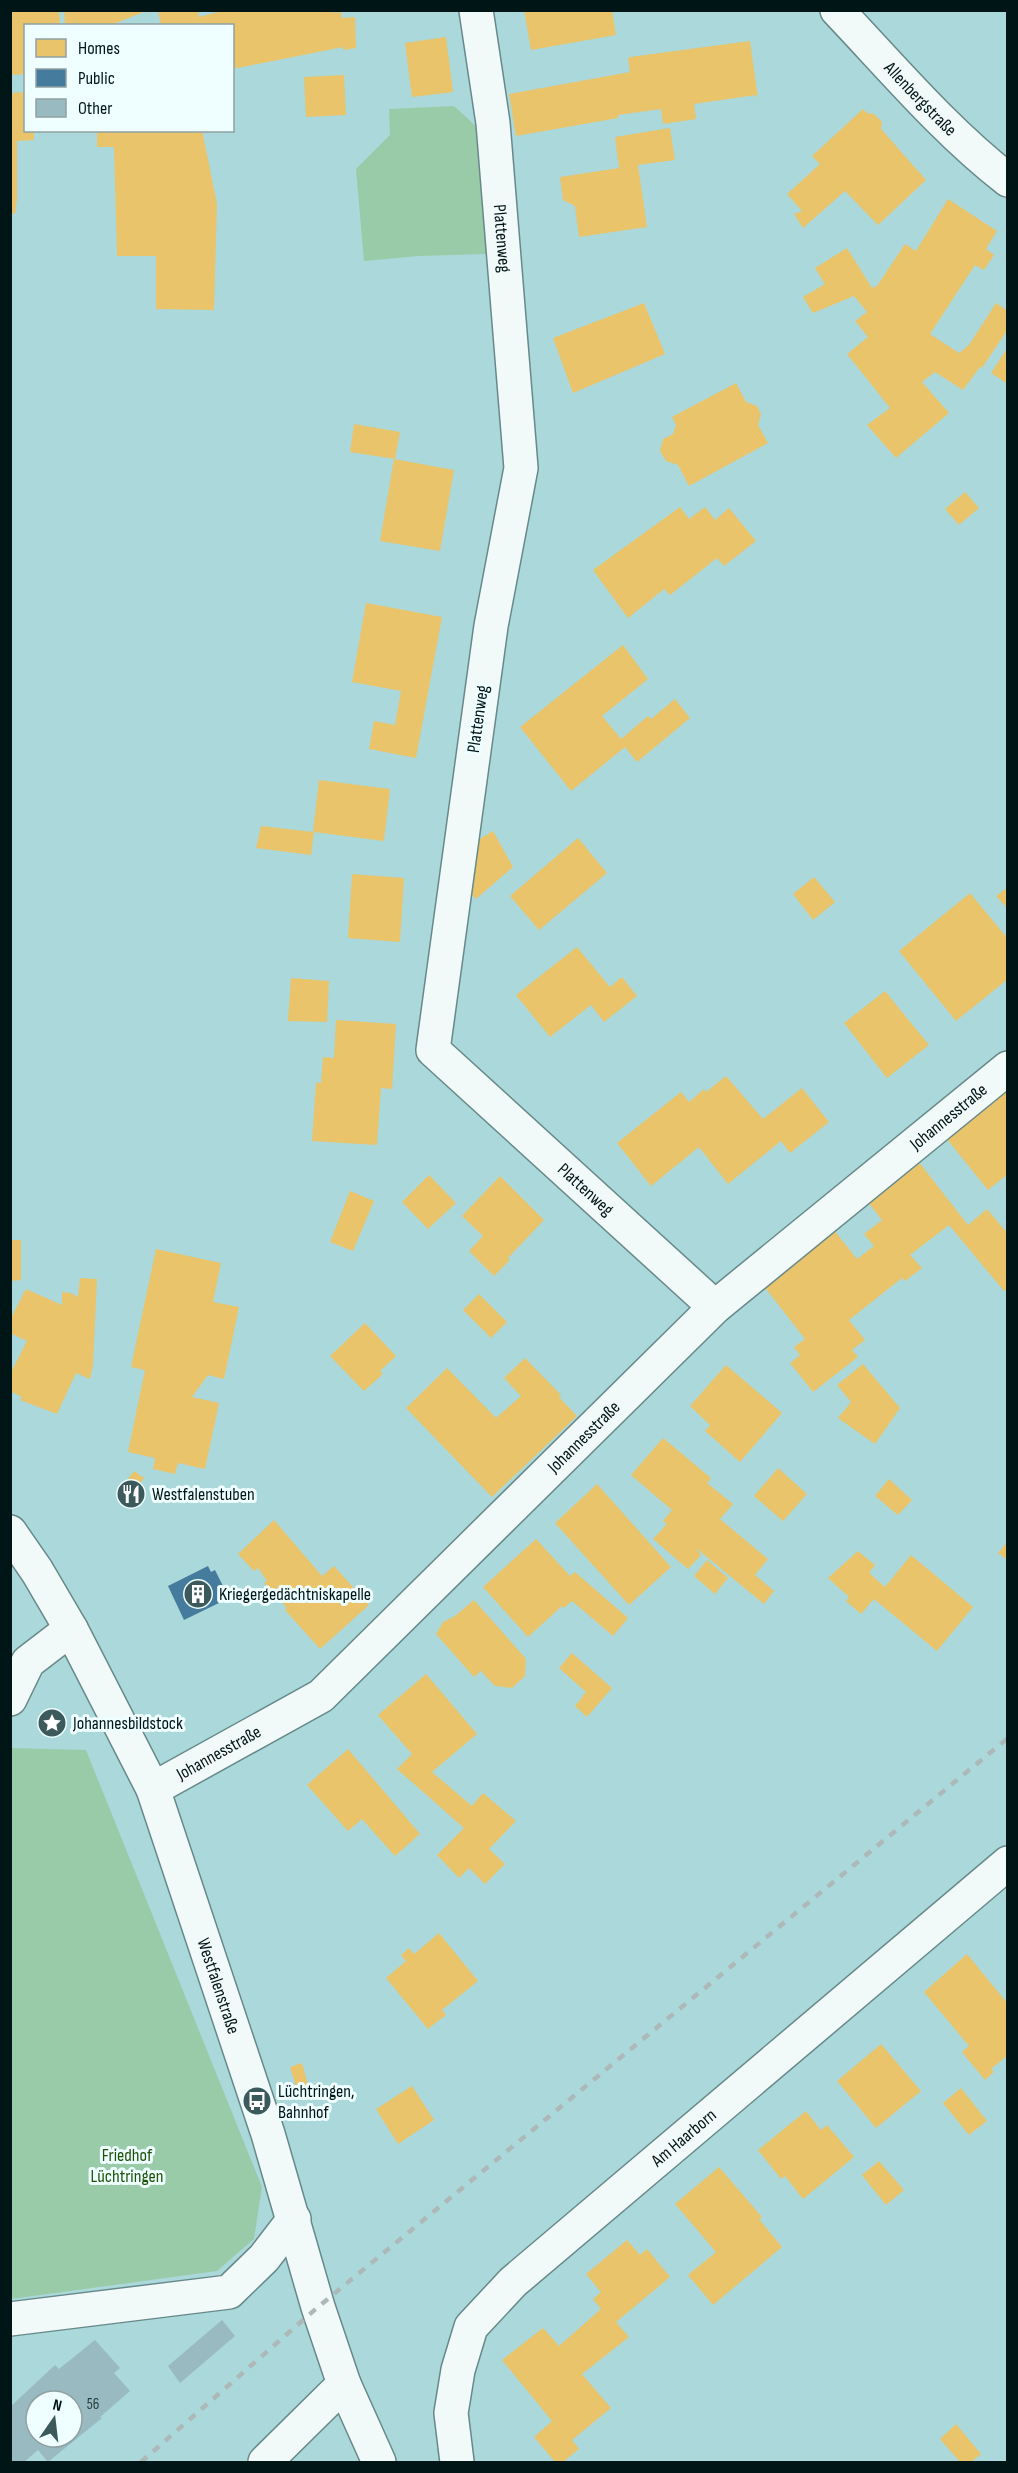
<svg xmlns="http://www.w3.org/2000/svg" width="1018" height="2473" viewBox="0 0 1018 2473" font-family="'Sofia Sans Condensed',sans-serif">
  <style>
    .green { fill: #9acba8 }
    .homes { fill: #e9c46a }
    .public { fill: #457b9d }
    .building { fill: #98bac0; fill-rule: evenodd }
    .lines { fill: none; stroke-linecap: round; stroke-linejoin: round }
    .minor-casing { stroke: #67898a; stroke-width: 36 }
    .minor { stroke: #f2f9f9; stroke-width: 33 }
    .rail { stroke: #adb8b8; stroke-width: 4.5; stroke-dasharray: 8 8; stroke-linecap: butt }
    .labels { text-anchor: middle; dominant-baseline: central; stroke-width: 6; stroke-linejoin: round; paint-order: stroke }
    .number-label { font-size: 15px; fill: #263e40 }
    .street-label { font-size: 18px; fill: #001516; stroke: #effeff }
    .poi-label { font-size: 18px; fill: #001516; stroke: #effeff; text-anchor: start }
    .park-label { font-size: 18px; fill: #1c5206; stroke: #effeff }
  </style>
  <rect width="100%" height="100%" fill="#abd8da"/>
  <!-- green -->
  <path class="green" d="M454 106 479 129 490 241 486 254 419 256 364 261 356 169 390 135 389 109Z
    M11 1748 86 1750 262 2187 254 2239 217 2271 11 2299Z"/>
  <!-- homes -->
  <path class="homes" d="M10 10H59L60 26H26V74L10 75Z
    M64 10H146V11L109 26H65Z
    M158 10H198L199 17 226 10H334V13L341 12 342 18 355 17 356 48 343 50V47L232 69V26H161Z
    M524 10H612L616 35 531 50Z
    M446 37 453 92 412 97 405 43Z
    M750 41 758 99 756 95 694 104 696 119 663 124 661 109 618 115V118L516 136 509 94 630 72 628 58 630 57Z
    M344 75 346 115 306 117 304 77Z
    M26 92V130H34V140L17 141V199L15 214 10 213V93Z
    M863 109 867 113 874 114 882 122 881 129 926 180 878 225 845 191 803 228 794 214 802 211 787 194 820 164 812 156Z
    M670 128 675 160 638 165 647 227 579 237 575 206 563 200 560 177 619 168 615 137Z
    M97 130H202L217 204 214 310 156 309V256H117L114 147H97Z
    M948 199 997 231 986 249 994 255 984 270 975 265 930 334 959 353 969 345 996 303 1008 311V329L982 368 980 367 963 390 935 372 922 382 949 413 896 458 867 425 890 408 847 354 868 337 855 321 867 312 854 296 813 313 803 297 825 284 815 268 847 248 872 288 877 286 905 244 916 251Z
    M644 303 665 354 573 393 553 338Z
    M1008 347V384L991 373Z
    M736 383 746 402 757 406 761 414 758 425 768 443 689 486 678 465 666 461 660 451 663 439 673 434 676 425 672 417Z
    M354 424 400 432 395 459 350 452Z
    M394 459 454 470 440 551 380 541Z
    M965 492 979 508 959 525 945 509Z
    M680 507 689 519 705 507 715 520 729 508 756 541 724 566 717 558 670 595 664 589 628 618 593 570Z
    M366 603 442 617 416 758 369 749 374 721 395 725 401 691 352 682Z
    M623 645 648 679 602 716 621 739 648 716 651 719 675 699 690 718 637 762 625 747 571 791 520 727Z
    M319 780 390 789 384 841 314 832 311 855 256 848 261 826 313 832Z
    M493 831 513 867 476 899 468 890 473 843Z
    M578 838 607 873 539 930 510 896Z
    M352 874 404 878 400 942 348 938Z
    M814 877 835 902 813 920 793 894Z
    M1008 887V909L996 896Z
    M970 893 1008 939V979L956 1021 899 951Z
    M577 947 610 987 622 977 637 996 604 1022 591 1005 550 1037 516 995Z
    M291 978 329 981 327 1022 288 1021Z
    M885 991 929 1045 887 1078 844 1023Z
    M336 1020 396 1024 392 1089 381 1088 377 1145 312 1141 316 1083H321L323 1057 334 1058Z
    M726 1076 763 1119 802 1088 829 1122 790 1153 781 1141 728 1184 699 1147 651 1186 617 1143 681 1092 689 1102 704 1089 706 1092Z
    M1008 1090V1174L988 1190 946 1138Z
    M918 1161 968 1225 987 1209 1008 1234V1289L1004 1291 949 1225 910 1255 922 1268 905 1281 902 1278 849 1320 865 1340 852 1350 858 1357 813 1392 790 1363 800 1355 794 1347 805 1339 763 1285 833 1229 857 1259 874 1246 864 1234 882 1220 867 1201Z
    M429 1175 456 1203 428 1229 402 1202Z
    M500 1176 544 1220 508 1258 510 1260 494 1276 469 1251 483 1236 462 1216Z
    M350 1191 374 1201 353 1251 330 1242Z
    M10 1240H21V1280L10 1281Z
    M156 1249 221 1263 213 1302 239 1307 224 1379 208 1375 192 1397 219 1403 205 1469 178 1463 175 1474 153 1469 155 1458 128 1452 145 1370 131 1367Z
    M80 1278 97 1279 93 1365 90 1379 76 1373 57 1414 20 1400 22 1397 10 1391V1374L27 1341 10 1333V1320L26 1289 62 1305V1292L71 1293 78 1297Z
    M479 1294 507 1322 491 1338 463 1310Z
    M365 1323 396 1356 380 1371 383 1374 364 1391 330 1356Z
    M525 1358 561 1395 559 1397 577 1416 492 1497 406 1408 447 1368 496 1418 521 1396 504 1378Z
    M863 1364 900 1408 875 1444 838 1418 851 1402 837 1385Z
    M726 1365 782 1413 740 1462 705 1431 710 1425 690 1406Z
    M663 1438 711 1478 707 1483 733 1504 720 1519 768 1559 755 1575 774 1591 764 1604 696 1548 701 1555 688 1569 653 1539 667 1524 663 1521 672 1510 631 1475Z
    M778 1468 807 1494 783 1521 754 1496Z
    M134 1471 144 1478 138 1486 128 1479Z
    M889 1479 912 1500 898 1515 875 1496Z
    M597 1484 671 1567 629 1605 555 1523Z
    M274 1520 322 1576 334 1566 369 1605 320 1649 285 1610 287 1608 264 1583 267 1581 258 1568 254 1571 238 1554Z
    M536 1539 570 1576 575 1572 628 1618 613 1636 572 1601 564 1608 562 1606 528 1637 483 1587Z
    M1008 1541V1560L998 1553Z
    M858 1551 875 1565 869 1573 885 1587 911 1555 973 1607 937 1651 874 1599 861 1614 846 1601 849 1597 828 1578Z
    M707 1560 728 1578 715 1594 694 1576Z
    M474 1600 526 1659 525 1676 512 1688 495 1686 481 1671 474 1677 436 1634 443 1622 455 1616Z
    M572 1653 612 1688 587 1717 575 1706 586 1692 559 1668Z
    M426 1674 477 1734 432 1772 472 1806 483 1793 516 1821 489 1849 505 1864 485 1884 469 1868 459 1878 437 1855 464 1828 397 1769 412 1754 378 1715Z
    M348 1749 420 1834 395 1856 362 1819 348 1831 307 1785Z
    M439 1933 478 1981 442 2010 446 2015 428 2029 386 1978 406 1961 401 1955 409 1948 414 1954Z
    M967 1954 1008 2004V2055L991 2069 994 2072 985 2080 962 2052 969 2046 924 1992Z
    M881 2044 921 2091 876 2128 837 2081Z
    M302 2063 310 2092 299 2096 290 2067Z
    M412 2086 434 2120 398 2144 376 2109Z
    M961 2088 987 2121 969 2135 943 2103Z
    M806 2111 821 2130 827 2125 854 2157 803 2199 785 2176 781 2179 758 2150Z
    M879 2161 904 2190 886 2205 862 2175Z
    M719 2167 762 2217 759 2219 782 2247 713 2305 688 2275 716 2252 675 2204Z
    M627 2240 640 2255 647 2249 670 2277 616 2322 629 2337 582 2374 611 2408 572 2440 579 2449 563 2462H555L534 2437 552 2421 502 2360 543 2328 559 2346 601 2309 593 2299 601 2292 586 2274Z
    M956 2424 981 2454 971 2462H960L940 2439Z"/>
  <!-- public -->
  <path class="public" d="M208 1566 211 1572 215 1570 226 1592 222 1595 225 1600 184 1620 168 1586Z"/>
  <!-- building -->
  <path class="building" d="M222 2320 235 2336 180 2383 168 2366Z
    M95 2340 120 2368 114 2373 130 2391 100 2417 102 2418 48 2462 38 2450 24 2462H10V2407L55 2365 59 2369ZM36 2401H72V2437H36Z"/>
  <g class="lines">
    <!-- minor casing -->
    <g class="minor-casing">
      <g id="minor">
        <path id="s1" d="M476 10 493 123 521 468 491 626 433 1050 715 1307"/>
        <path id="s2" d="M837 10C892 68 945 131 1008 180"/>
        <path id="s3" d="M10 1532 37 1571 71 1629 153 1789 268 2134 318 2307 344 2384 379 2462"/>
        <path d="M10 1699 28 1662 71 1629"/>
        <path id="s4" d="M153 1789 321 1696 715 1307 1008 1068"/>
        <path d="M10 2319 229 2292 264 2258 294 2219"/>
        <path d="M265 2462 344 2384"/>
        <path id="s5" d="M457 2462 451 2413 458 2370 471 2327 513 2282 1008 1863"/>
      </g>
    </g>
    <!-- minor -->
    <use href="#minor" class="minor"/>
    <!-- rail -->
    <path class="rail" d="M141 2462 318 2307 1008 1738"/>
  </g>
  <!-- icons -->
  <defs>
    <g id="restaurant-disc" transform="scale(1.5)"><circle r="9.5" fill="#3c595b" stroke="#effeff"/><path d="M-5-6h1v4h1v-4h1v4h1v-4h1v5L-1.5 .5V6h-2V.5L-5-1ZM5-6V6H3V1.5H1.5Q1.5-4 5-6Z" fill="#fff"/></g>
    <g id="building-disc" transform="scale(1.5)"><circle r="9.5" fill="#3c595b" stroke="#effeff"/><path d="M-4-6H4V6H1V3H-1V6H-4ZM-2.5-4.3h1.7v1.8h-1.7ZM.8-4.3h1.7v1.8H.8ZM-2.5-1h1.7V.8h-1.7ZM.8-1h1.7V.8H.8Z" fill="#fff"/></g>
    <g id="sight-disc" transform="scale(1.5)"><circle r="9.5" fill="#3c595b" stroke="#effeff"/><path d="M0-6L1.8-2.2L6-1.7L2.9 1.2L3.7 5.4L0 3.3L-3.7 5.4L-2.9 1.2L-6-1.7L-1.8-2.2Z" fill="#fff"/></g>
    <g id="bus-disc" transform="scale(1.5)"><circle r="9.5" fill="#3c595b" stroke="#effeff"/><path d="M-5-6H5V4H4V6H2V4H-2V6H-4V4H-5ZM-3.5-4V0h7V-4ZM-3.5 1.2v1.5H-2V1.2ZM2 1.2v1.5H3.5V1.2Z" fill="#fff"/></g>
  </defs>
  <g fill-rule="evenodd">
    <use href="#restaurant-disc" x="131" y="1494"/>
    <use href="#building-disc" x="198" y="1594"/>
    <use href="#sight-disc" x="52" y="1723"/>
    <use href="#bus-disc" x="257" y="2101"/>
  </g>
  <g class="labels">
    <!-- number labels -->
    <g class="number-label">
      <text x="93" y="2404">56</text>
    </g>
    <!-- street labels -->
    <g class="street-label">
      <text stroke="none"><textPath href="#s2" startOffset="122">Allenbergstraße</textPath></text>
      <text stroke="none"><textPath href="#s1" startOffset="230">Plattenweg</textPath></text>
      <text transform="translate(478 719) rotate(-82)">Plattenweg</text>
      <text stroke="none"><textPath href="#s4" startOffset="1047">Johannesstraße</textPath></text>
      <text stroke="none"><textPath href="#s1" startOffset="1256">Plattenweg</textPath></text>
      <text stroke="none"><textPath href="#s4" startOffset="561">Johannesstraße</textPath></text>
      <text stroke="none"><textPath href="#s4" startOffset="75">Johannesstraße</textPath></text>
      <text stroke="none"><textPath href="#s3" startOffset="502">Westfalenstraße</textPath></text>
      <text stroke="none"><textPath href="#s5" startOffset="423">Am Haarborn</textPath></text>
    </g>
    <!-- poi labels -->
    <g class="poi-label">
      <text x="152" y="1494">Westfalenstuben</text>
      <text x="219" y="1594">Kriegergedächtniskapelle</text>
      <text x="73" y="1723">Johannesbildstock</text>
      <text x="278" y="2091">Lüchtringen,<tspan x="278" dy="21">Bahnhof</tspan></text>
    </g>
    <!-- park labels -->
    <g class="park-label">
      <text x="127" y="2155">Friedhof<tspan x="127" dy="21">Lüchtringen</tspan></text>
    </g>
  </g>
  <!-- border -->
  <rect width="1018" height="2473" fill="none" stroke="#001516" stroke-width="24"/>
  <!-- legend -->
  <rect x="24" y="24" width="210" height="108" fill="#effeff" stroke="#8fa1a2" stroke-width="1.5"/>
  <rect x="36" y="39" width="30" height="18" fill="#e9c46a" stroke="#8fa1a2" stroke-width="1.5"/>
  <text x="78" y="54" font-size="18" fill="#001516">Homes</text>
  <rect x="36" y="69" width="30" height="18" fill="#457b9d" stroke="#8fa1a2" stroke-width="1.5"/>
  <text x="78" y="84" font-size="18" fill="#001516">Public</text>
  <rect x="36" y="99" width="30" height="18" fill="#98bac0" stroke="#8fa1a2" stroke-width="1.5"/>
  <text x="78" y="114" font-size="18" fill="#001516">Other</text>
  <!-- north arrow -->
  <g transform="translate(54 2419) rotate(14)"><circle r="28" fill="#effeff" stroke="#8fa1a2" stroke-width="1.5"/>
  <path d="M0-4.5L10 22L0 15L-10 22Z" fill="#3c595b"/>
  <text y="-9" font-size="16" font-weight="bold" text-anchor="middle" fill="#001516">N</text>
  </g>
</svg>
